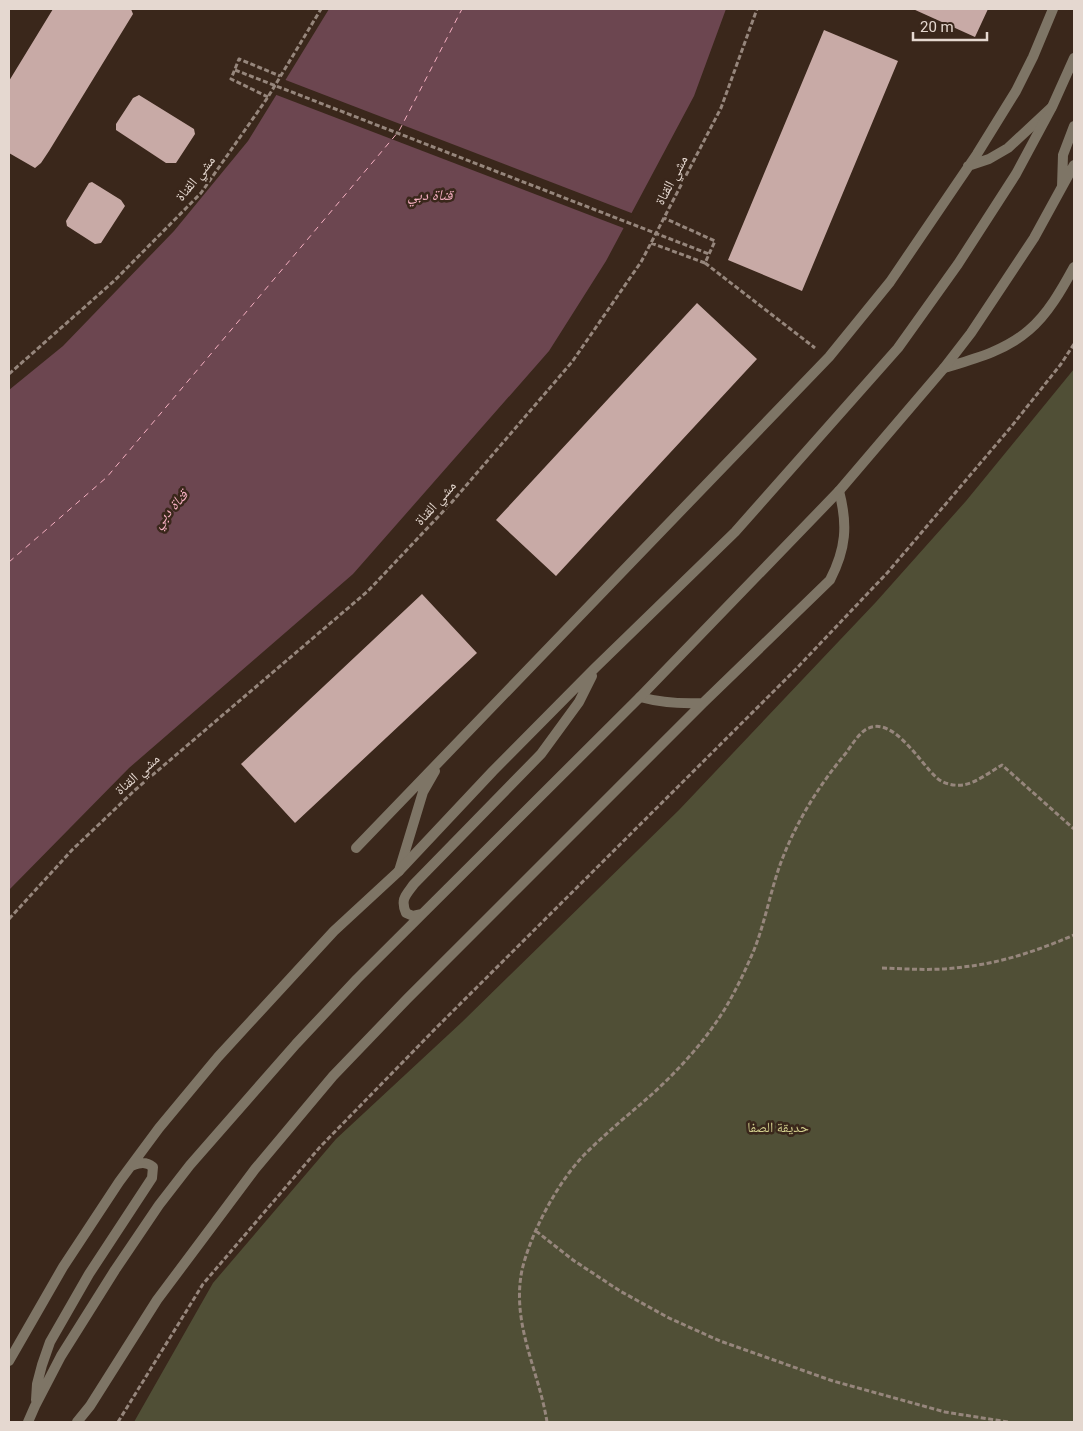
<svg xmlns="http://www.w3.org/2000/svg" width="1083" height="1431" viewBox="0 0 1083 1431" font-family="Roboto,'Noto Naskh Arabic',sans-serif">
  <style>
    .green { fill: #504f36 }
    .water { fill: #6c4650 }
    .pier { fill: #3a271b }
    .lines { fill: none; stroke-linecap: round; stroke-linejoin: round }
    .ferry { stroke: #f5afc1; stroke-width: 1; stroke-dasharray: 6 5; stroke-linecap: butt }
    .building { fill: #c8aaa6 }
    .path { stroke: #96867c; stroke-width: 3; stroke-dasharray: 5 2.5; stroke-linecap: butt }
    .lane { stroke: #7e7566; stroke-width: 10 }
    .street { stroke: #7e7566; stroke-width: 10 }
    .path-bridge { stroke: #96867c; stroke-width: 3; stroke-dasharray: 5 2.5; stroke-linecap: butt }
    .labels { text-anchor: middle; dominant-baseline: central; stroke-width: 5; stroke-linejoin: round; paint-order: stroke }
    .street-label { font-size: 14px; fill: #e5d8d0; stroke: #3a271b }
    .park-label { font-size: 14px; fill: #d2ce8d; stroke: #3a271b }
    .water-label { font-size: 15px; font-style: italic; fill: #f5afc1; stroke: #3a271b }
  </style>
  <rect width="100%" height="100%" fill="#3a271b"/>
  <!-- green -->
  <path class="green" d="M1074 369V1422H134L213 1283 336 1139 462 1022 679 810 876 602 966 501Z"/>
  <!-- water -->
  <path class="water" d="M329 9H726L694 96 606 261 549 351 353 574 129 768 9 890V390L63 346 174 231 248 141Z"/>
  <!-- pier -->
  <path class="pier" d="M283 79 634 214 626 229 274 94Z"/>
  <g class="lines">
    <!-- ferry -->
    <path class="ferry" d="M9 562 107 477 399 131 462 9"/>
  </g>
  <!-- building -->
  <path class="building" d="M53 9H131L133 14 49 151 41 163 35 168 9 153V81Z
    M913 9H988L975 37Z
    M824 30 898 61 802 291 728 260Z
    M139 95 194 129 195 134 176 163H166L116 130V124L133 98Z
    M92 182 121 200 125 206 101 243 95 244 67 226 66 221 89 183Z
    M697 303 757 359 556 576 496 520Z
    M422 594 477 653 295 823 241 764Z"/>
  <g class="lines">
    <!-- path -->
    <path class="path" d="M268 97 231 79 239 59 280 76
      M651 243 705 263 715 241 664 218
      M705 263 815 348
      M9 374 114 281 201 193 268 97 321 9
      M9 919 72 850 135 790 368 591 452 502 572 362 641 262 651 243 721 108 757 9
      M882 968C909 969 936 971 963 967 1002 963 1039 950 1074 935
      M536 1231 573 1260 620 1291 669 1318 720 1341 833 1381 945 1412 1008 1422
      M118 1422 203 1284 320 1147 436 1028 796 669 888 572 1011 427 1061 364 1074 344
      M547 1422C539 1371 511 1324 522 1270 531 1232 558 1182 584 1155 605 1134 628 1115 650 1096 679 1070 706 1040 726 1007 736 990 746 969 754 950 766 920 771 887 783 857 798 819 820 784 846 753 852 745 860 731 869 728 894 717 921 764 936 777 943 784 954 786 963 785 976 783 990 772 1002 765L1074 829"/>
    <!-- lane -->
    <path class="lane" d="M968 166 989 159 1008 148 1051 108
      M944 368C974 359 1005 351 1029 330 1048 314 1062 289 1074 267
      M640 697C662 703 681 704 703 703
      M356 848 829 357 890 282 977 154 1016 91 1033 57 1053 9
      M399 871 423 792 435 771
      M77 1422 90 1406 157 1300 255 1169 333 1076 407 999 703 703 830 580C846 549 848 525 839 491"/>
    <!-- street -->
    <path class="street" d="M1062 187 1063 155 1074 126
      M422 914 413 916 406 913C400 899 406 895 414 884L541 754 579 702 592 676
      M9 1361 63 1267 119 1182 159 1128 218 1057 334 931 399 871 493 771 595 668 735 532 898 348 958 264 1016 174 1052 107 1074 58
      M36 1400 37 1384 42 1365 50 1342 89 1274 152 1178 153 1167C145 1161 140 1163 131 1166
      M28 1422 35 1406 61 1356 115 1270 159 1205 190 1165 296 1044 357 979 640 697 839 491 944 368 971 333 1034 238 1074 165"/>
    <!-- path-bridge -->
    <path class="path-bridge" d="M235 70 709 254"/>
  </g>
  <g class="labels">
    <!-- street labels -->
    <g class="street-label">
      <text transform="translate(195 178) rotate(-51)">مشي القناة</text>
      <text transform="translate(671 180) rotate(-62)">مشي القناة</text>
      <text transform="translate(435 503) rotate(-48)">مشي القناة</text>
      <text transform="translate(137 774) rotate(-41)">مشي القناة</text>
    </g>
    <!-- park labels -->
    <g class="park-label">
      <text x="778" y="1127">حديقة الصفا</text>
    </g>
    <!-- water labels -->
    <g class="water-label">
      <text x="430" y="195">قناة دبي</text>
      <text transform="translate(170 509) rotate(-48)">قناة دبي</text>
    </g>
  </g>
  <!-- border -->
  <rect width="1083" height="1431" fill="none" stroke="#e5d8d0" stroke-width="20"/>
  <!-- scale -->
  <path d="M913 32v8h74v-8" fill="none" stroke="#e5d8d0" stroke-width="2.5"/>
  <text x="920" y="32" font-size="15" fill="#e5d8d0" stroke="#3a271b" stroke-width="4" paint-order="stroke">20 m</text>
</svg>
